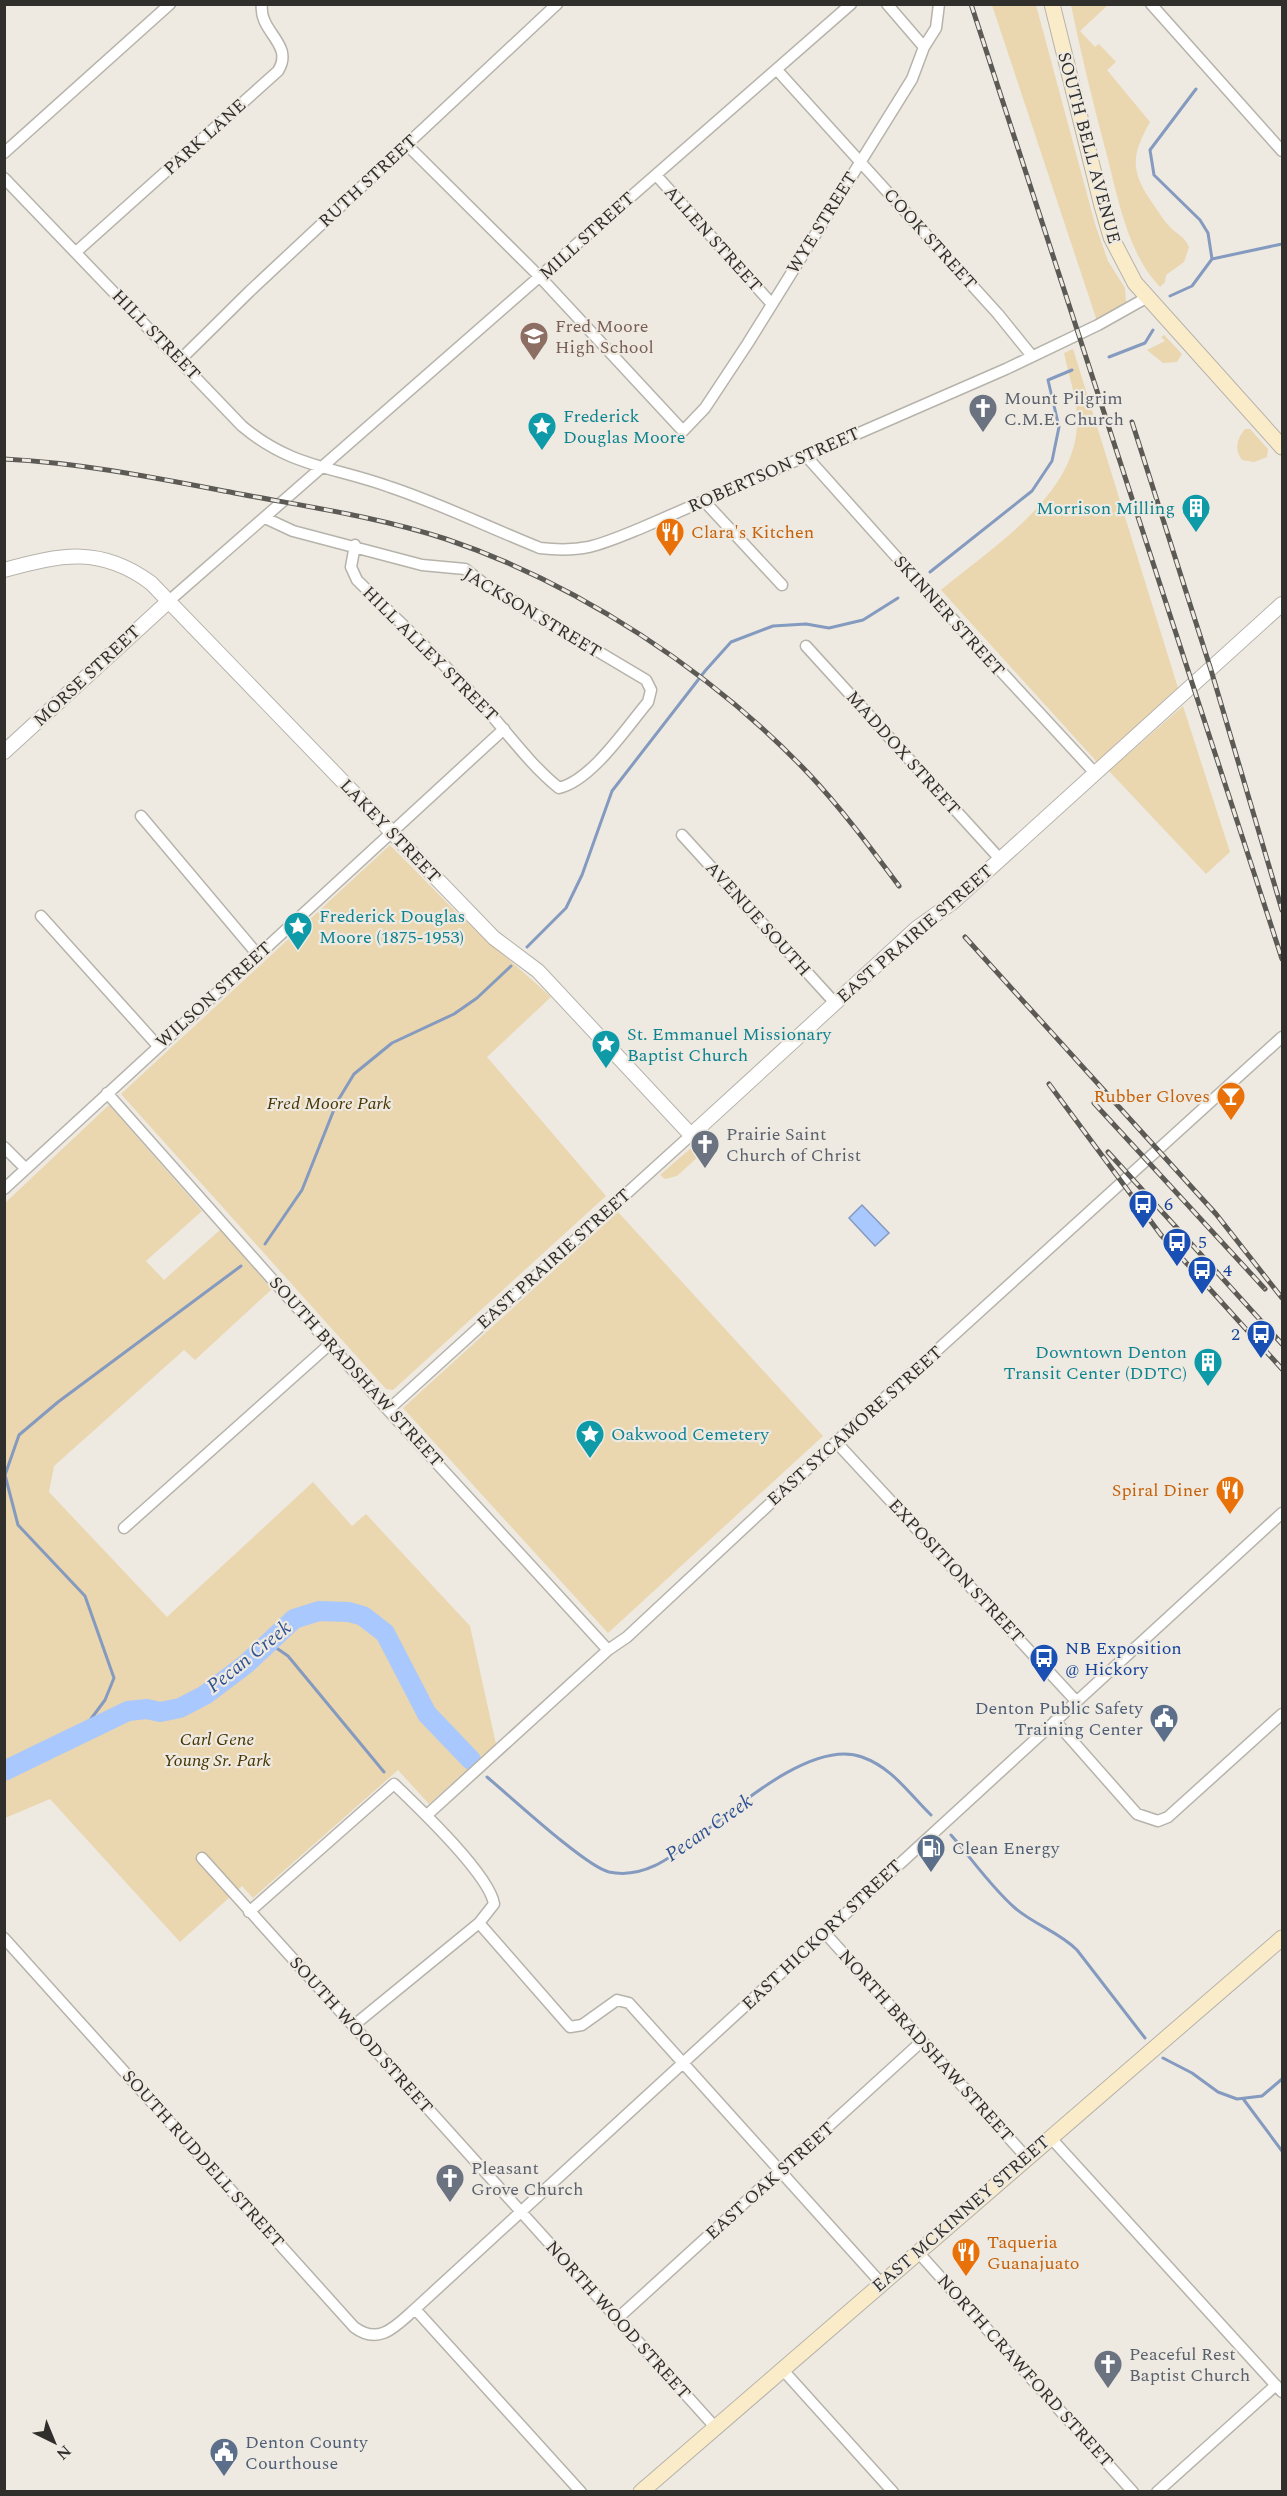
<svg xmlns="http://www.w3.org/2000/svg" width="1287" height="2496" viewBox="0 0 1287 2496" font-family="Spectral,serif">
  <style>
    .green { fill: #ead6af }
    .water { fill: #a9c8fe; stroke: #859abf; stroke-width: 1.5 }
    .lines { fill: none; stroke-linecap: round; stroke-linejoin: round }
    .stream { stroke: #859abf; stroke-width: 3 }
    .river { stroke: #a9c8fe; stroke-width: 20 }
    .minor-casing { stroke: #b6b3ab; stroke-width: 13 }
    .tertiary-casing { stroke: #b6b3ab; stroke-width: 16 }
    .secondary-casing { stroke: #b6b3ab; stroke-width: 17 }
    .minor { stroke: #fff; stroke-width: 10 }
    .tertiary { stroke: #fff; stroke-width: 14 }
    .secondary { stroke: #fbecc9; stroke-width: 15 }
    .rail-casing { stroke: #5c5a55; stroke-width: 5 }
    .rail { stroke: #eeeae2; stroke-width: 3; stroke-dasharray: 9; stroke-linecap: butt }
    .labels { text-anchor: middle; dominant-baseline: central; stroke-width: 4.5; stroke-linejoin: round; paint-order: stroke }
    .street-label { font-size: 18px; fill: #312f2c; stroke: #eeeae2 }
    .education-label { font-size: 18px; fill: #785e54; stroke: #eeeae2; text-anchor: start }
    .worship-label { font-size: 18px; fill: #5b616d; stroke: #eeeae2; text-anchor: start }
    .culture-label { font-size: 18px; fill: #0d838f; stroke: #eeeae2; text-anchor: start }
    .food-label { font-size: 18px; fill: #c56008; stroke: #eeeae2; text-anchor: start }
    .park-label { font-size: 18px; font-style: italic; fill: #483502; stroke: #eeeae2 }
    .transit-label { font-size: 18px; fill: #164399; stroke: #eeeae2; text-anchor: start }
    .service-label { font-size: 18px; fill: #4e5e75; stroke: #eeeae2; text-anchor: start }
    .water-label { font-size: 20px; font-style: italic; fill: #2e5191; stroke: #eeeae2 }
  </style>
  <rect width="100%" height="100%" fill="#eeeae2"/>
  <!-- green -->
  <path class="green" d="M992 5H1036L1095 224 1108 261 1125 288 1126 303 1097 321Z
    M1071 5H1108L1080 31 1095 47 1099 44 1116 62 1107 70 1150 122C1131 156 1130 171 1153 204 1158 211 1163 220 1170 227 1177 234 1185 237 1189 247L1184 262 1166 275 1165 282 1160 287C1127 253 1118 197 1106 152 1093 103 1081 54 1071 5Z
    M1164 335 1182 354 1177 362 1163 363 1147 350 1165 341 1161 337Z
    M1073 349 1178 688 1097 762 941 590C993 546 1081 493 1077 416 1076 395 1068 373 1064 353Z
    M1245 429H1250L1268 449 1267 457 1254 462 1242 460C1234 449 1237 439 1245 429Z
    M1183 706 1230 852 1206 874 1109 771Z
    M390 845 455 911 551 997 487 1057 606 1196 393 1390 386 1389 121 1094Z
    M109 1105 202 1211 146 1261 164 1280 220 1230 272 1289 195 1360 184 1350 54 1466 49 1492 167 1617 313 1482 352 1526 366 1514 470 1626 496 1744 429 1804 398 1770 253 1898 242 1886 180 1942 50 1799 5 1818V1203Z
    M706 1135 713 1143 677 1176 665 1179 660 1175Z
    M618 1212 823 1436 608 1633 403 1408Z"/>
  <!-- water -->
  <path class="water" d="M862 1205 889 1233 875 1246 849 1218Z"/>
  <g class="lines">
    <!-- stream -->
    <path class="stream" d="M1212 259 1282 244
      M1170 296 1192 286 1212 259 1208 233 1200 220 1154 175 1150 150 1196 89
      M1109 357 1145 343 1153 330
      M930 572 1032 491 1052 461 1059 427 1048 380 1072 370
      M527 947 566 908 582 875 612 791 705 671 731 642 773 626 806 624 829 628 863 620 898 598
      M265 1244 302 1190 337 1102 354 1074 392 1043 454 1014 477 998 511 966
      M267 1646 275 1647 288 1656 384 1772
      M79 1735 105 1700 114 1678 85 1596 18 1525 5 1475 19 1435 58 1402 241 1266
      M487 1777C510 1796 585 1866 609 1872 647 1880 676 1853 703 1833 739 1805 814 1739 862 1757 893 1768 909 1794 931 1815
      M951 1835C972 1859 991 1887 1015 1908 1035 1925 1059 1932 1077 1950L1145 2038
      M1163 2058 1192 2073 1218 2092 1237 2099 1262 2096 1282 2079
      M1244 2100 1282 2151"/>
    <!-- river -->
    <path class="river" d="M4 1771 128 1711 147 1709 160 1712 180 1708 205 1695 246 1664 294 1619 319 1611 349 1612 363 1616 385 1633 427 1714 471 1760"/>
    <!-- minor casing -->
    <g class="minor-casing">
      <path id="minor" d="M887 4 924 47
        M1151 4 1282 151
        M777 70 998 314 1032 356
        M407 145 541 278 683 431 705 408 748 343 912 79 924 47 936 28 939 4
        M4 153 170 4
        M656 175 771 303
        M4 178 242 426C292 468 332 466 390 487 441 504 490 528 540 548 583 553 600 545 639 529L1006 369 1098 325 1146 298
        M76 252 278 71C295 44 258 32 262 4
        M180 360 250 291 557 4
        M806 456 925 589 1095 773
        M704 501 782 585
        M265 518 293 531 422 565 465 569 483 583 646 680 651 690 648 702C626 728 592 780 559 788 528 763 505 729 478 700 439 658 397 620 357 580L351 567 355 545
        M170 600 851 4
        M806 646 1000 859
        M141 816 258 955
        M682 835 835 1003
        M41 916 158 1046
        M107 1093 388 1410 608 1650
        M4 1147 26 1169
        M4 1189 504 729
        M388 1410 691 1135
        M836 1442 1076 1701
        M124 1528 330 1344
        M1055 1721 1137 1814 1158 1821 1168 1817 1282 1714
        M427 1815 608 1650 627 1637 836 1442 1282 1037
        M202 1858 715 2427
        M249 1912 394 1784C418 1807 489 1874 494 1904L479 1923 353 2026
        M479 1923 570 2027 582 2025 617 2000 629 2003 881 2283
        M825 1933 1027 2158
        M4 1938 354 2327C379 2346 396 2326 415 2309L1282 1513
        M1050 2137 1282 2392
        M917 2251 1133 2492
        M415 2309 581 2492
        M618 2318 921 2042
        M782 2369 893 2492
        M1157 2492 1276 2385"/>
    </g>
    <!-- tertiary casing -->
    <g class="tertiary-casing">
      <path id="tertiary" d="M4 570C62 554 101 546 151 583L494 938 538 971 691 1135 917 928 953 902 1282 604
        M4 752 170 600"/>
    </g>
    <!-- secondary casing -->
    <g class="secondary-casing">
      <path id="secondary" d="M1052 4 1102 206 1111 237 1135 283 1282 447
        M641 2492 1282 1938"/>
    </g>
    <!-- minor -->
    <use href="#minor" class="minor"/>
    <!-- tertiary -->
    <use href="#tertiary" class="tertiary"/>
    <!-- secondary -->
    <use href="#secondary" class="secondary"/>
    <!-- rail casing -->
    <g class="rail-casing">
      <path id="rail" d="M971 4 1282 959
        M1132 422 1211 670 1282 910
        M4 459C84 463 161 479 240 494 309 507 379 517 446 539 579 584 712 672 808 773 841 808 870 847 899 886
        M965 937 1216 1214 1282 1298
        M1049 1084 1161 1235 1282 1369
        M1094 1103 1265 1289
        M1108 1152 1282 1344"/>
    </g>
    <!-- rail -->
    <use href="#rail" class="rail"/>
  </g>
  <!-- icons -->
  <defs>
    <g id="school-pin" transform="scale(1.5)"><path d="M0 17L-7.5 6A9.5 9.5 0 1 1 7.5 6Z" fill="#8d6e63" stroke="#eeeae2"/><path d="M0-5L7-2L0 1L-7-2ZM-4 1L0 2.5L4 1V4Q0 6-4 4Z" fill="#fff"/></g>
    <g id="church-pin" transform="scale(1.5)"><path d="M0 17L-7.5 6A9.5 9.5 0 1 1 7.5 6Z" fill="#6b7280" stroke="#eeeae2"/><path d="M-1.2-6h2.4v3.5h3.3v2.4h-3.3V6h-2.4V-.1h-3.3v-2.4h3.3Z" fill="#fff"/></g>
    <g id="sight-pin" transform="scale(1.5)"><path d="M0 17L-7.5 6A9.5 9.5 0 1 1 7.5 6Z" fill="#0f9aa8" stroke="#eeeae2"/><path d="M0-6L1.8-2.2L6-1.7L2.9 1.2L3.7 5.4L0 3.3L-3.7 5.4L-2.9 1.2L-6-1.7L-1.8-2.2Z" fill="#fff"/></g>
    <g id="building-pin" transform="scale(1.5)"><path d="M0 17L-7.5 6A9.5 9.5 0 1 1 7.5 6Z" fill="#0f9aa8" stroke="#eeeae2"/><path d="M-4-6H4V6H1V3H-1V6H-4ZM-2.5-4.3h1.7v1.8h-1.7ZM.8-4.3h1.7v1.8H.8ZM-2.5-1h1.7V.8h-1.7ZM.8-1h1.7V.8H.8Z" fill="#fff"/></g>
    <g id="restaurant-pin" transform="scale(1.5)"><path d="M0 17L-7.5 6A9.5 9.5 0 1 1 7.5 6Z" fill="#e8710a" stroke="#eeeae2"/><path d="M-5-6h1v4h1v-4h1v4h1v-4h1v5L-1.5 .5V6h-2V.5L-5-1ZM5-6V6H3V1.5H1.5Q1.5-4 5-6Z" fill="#fff"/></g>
    <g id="bar-pin" transform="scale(1.5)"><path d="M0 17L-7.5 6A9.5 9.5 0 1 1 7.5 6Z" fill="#e8710a" stroke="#eeeae2"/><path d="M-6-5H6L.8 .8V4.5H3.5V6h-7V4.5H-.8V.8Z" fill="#fff"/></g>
    <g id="bus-pin" transform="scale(1.5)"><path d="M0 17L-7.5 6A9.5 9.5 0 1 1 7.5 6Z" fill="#1a4fb4" stroke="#eeeae2"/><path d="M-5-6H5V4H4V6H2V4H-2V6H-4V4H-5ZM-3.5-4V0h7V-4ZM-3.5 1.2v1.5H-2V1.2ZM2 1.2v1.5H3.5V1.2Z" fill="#fff"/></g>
    <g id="civic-pin" transform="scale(1.5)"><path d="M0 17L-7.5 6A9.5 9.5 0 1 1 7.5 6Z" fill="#5c6f8a" stroke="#eeeae2"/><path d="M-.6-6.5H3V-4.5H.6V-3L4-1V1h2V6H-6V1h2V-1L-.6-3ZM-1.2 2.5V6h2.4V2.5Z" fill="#fff"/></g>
    <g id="fuel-pin" transform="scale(1.5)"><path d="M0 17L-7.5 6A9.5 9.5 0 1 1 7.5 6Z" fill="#5c6f8a" stroke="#eeeae2"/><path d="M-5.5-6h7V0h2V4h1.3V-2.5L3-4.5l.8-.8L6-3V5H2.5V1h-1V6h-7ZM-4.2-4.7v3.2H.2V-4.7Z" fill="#fff"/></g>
  </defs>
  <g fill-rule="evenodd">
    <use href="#school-pin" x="534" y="336"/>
    <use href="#church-pin" x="983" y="408"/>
    <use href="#sight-pin" x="542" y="426"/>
    <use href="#building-pin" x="1196" y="508"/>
    <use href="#restaurant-pin" x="670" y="532"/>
    <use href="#sight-pin" x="298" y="926"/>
    <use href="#sight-pin" x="606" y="1044"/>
    <use href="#bar-pin" x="1231" y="1096"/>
    <use href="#church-pin" x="705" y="1144"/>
    <use href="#bus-pin" x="1143" y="1204"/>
    <use href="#bus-pin" x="1177" y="1242"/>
    <use href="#bus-pin" x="1202" y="1270"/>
    <use href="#bus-pin" x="1261" y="1334"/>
    <use href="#building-pin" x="1208" y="1362"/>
    <use href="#sight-pin" x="590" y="1434"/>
    <use href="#restaurant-pin" x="1230" y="1490"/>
    <use href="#bus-pin" x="1044" y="1658"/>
    <use href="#civic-pin" x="1164" y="1718"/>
    <use href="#fuel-pin" x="931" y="1848"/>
    <use href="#church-pin" x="450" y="2178"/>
    <use href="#restaurant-pin" x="966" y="2252"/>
    <use href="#church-pin" x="1108" y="2364"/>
    <use href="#civic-pin" x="224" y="2452"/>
  </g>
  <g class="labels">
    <!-- street labels -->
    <g class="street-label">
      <text transform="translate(205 137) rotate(-42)">PARK LANE</text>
      <text transform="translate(1089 148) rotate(75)">SOUTH BELL AVENUE</text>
      <text transform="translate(368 181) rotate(-43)">RUTH STREET</text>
      <text transform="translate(822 223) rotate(-58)">WYE STREET</text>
      <text transform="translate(587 236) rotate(-42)">MILL STREET</text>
      <text transform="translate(713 239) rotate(48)">ALLEN STREET</text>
      <text transform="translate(930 239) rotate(48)">COOK STREET</text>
      <text transform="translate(156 335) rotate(46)">HILL STREET</text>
      <text transform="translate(774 470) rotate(-24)">ROBERTSON STREET</text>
      <text transform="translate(532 613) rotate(31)">JACKSON STREET</text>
      <text transform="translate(949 616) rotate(48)">SKINNER STREET</text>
      <text transform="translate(430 654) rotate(45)">HILL ALLEY STREET</text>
      <text transform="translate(87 676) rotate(-43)">MORSE STREET</text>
      <text transform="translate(903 753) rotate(48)">MADDOX STREET</text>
      <text transform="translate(390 831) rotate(46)">LAKEY STREET</text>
      <text transform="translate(758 919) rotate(48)">AVENUE SOUTH</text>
      <text transform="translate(915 934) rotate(-41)">EAST PRAIRIE STREET</text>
      <text transform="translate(214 995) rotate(-42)">WILSON STREET</text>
      <text transform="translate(554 1259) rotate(-42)">EAST PRAIRIE STREET</text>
      <text transform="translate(356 1372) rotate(48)">SOUTH BRADSHAW STREET</text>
      <text transform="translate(855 1426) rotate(-42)">EAST SYCAMORE STREET</text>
      <text transform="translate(956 1571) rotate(47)">EXPOSITION STREET</text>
      <text transform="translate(822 1935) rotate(-43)">EAST HICKORY STREET</text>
      <text transform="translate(361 2035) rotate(48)">SOUTH WOOD STREET</text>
      <text transform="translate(926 2046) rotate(48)">NORTH BRADSHAW STREET</text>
      <text transform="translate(203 2159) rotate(48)">SOUTH RUDDELL STREET</text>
      <text transform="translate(770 2181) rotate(-42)">EAST OAK STREET</text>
      <text transform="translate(961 2214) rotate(-41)">EAST MCKINNEY STREET</text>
      <text transform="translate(618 2320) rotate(48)">NORTH WOOD STREET</text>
      <text transform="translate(1025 2371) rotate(48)">NORTH CRAWFORD STREET</text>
    </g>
    <!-- education labels -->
    <g class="education-label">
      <text x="555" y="326">Fred Moore<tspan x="555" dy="21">High School</tspan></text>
    </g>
    <!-- worship labels -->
    <g class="worship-label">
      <text x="1004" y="398">Mount Pilgrim<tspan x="1004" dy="21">C.M.E. Church</tspan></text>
      <text x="726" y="1134">Prairie Saint<tspan x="726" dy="21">Church of Christ</tspan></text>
      <text x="471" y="2168">Pleasant<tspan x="471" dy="21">Grove Church</tspan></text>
      <text x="1129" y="2354">Peaceful Rest<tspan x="1129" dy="21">Baptist Church</tspan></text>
    </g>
    <!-- culture labels -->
    <g class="culture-label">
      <text x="563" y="416">Frederick<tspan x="563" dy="21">Douglas Moore</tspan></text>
      <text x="1175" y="508" text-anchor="end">Morrison Milling</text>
      <text x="319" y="916">Frederick Douglas<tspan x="319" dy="21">Moore (1875-1953)</tspan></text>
      <text x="627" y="1034">St. Emmanuel Missionary<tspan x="627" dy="21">Baptist Church</tspan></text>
      <text x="1187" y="1352" text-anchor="end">Downtown Denton<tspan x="1187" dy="21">Transit Center (DDTC)</tspan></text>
      <text x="611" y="1434">Oakwood Cemetery</text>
    </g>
    <!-- food labels -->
    <g class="food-label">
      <text x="691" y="532">Clara's Kitchen</text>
      <text x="1210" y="1096" text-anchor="end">Rubber Gloves</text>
      <text x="1209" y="1490" text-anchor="end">Spiral Diner</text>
      <text x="987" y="2242">Taqueria<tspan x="987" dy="21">Guanajuato</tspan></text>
    </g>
    <!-- park labels -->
    <g class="park-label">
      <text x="329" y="1103">Fred Moore Park</text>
      <text x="217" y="1739">Carl Gene<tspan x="217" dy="21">Young Sr. Park</tspan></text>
    </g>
    <!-- transit labels -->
    <g class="transit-label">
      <text x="1164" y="1204">6</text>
      <text x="1198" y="1242">5</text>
      <text x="1223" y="1270">4</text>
      <text x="1240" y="1334" text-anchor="end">2</text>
      <text x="1065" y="1648">NB Exposition<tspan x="1065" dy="21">@ Hickory</tspan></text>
    </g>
    <!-- service labels -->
    <g class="service-label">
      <text x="1143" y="1708" text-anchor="end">Denton Public Safety<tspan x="1143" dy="21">Training Center</tspan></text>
      <text x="952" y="1848">Clean Energy</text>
      <text x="245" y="2442">Denton County<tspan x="245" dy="21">Courthouse</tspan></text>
    </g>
    <!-- water labels -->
    <g class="water-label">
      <text transform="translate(249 1657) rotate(-39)">Pecan Creek</text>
      <text transform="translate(709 1828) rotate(-35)">Pecan Creek</text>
    </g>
  </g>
  <!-- border -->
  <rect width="1287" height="2496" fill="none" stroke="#312f2c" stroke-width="12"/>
  <!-- north arrow -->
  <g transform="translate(54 2442) rotate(137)" stroke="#eeeae2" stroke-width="4.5" paint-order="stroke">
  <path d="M0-4.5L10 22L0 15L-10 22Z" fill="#312f2c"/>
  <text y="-9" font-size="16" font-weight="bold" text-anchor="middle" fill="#312f2c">N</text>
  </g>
</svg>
